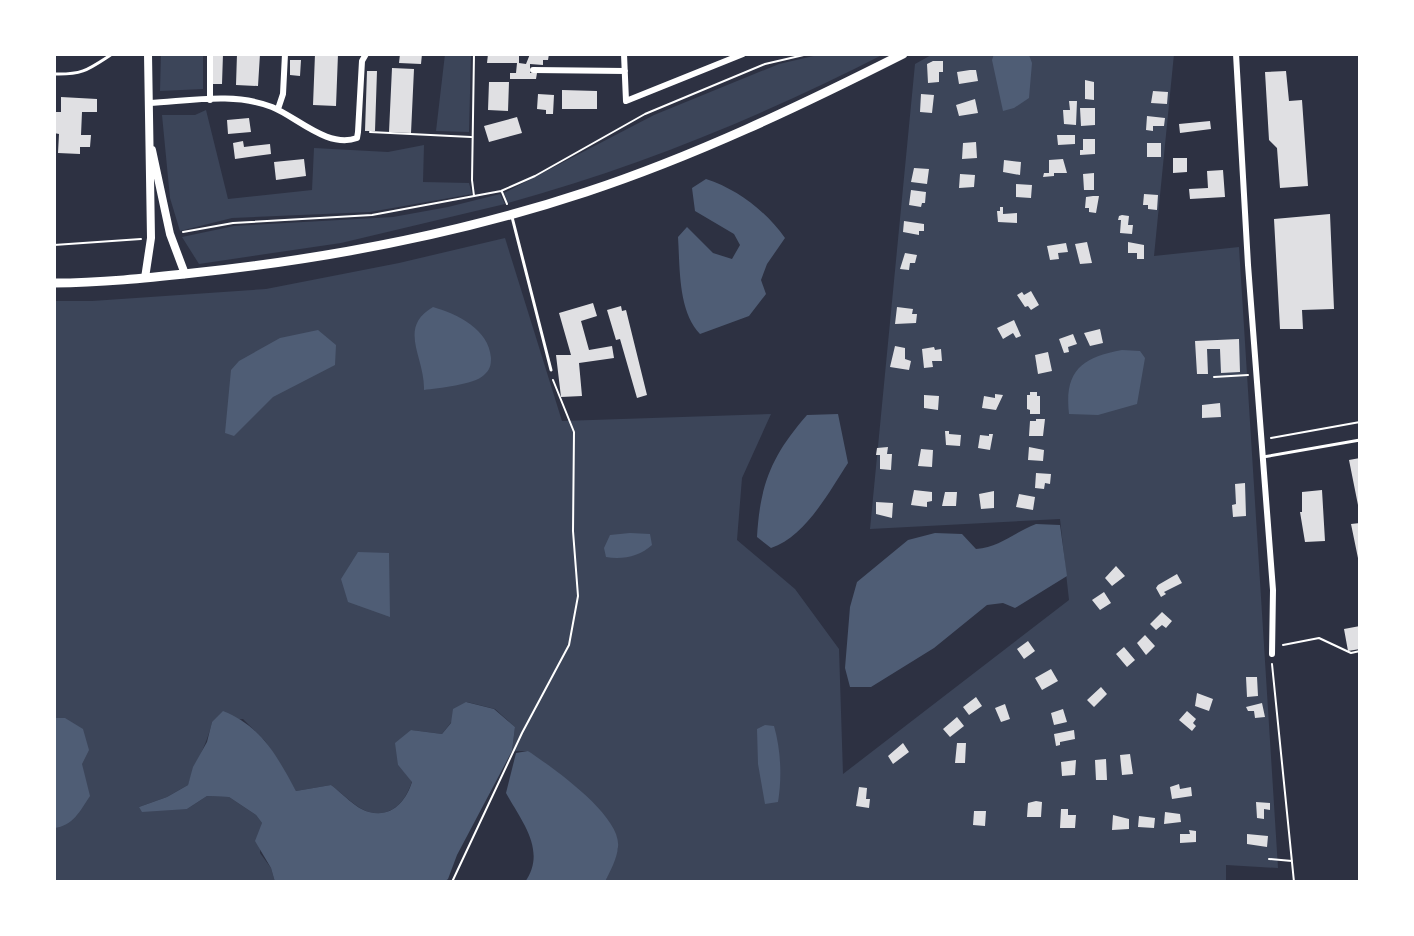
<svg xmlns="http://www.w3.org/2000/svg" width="1414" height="936" viewBox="0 0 1414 936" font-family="Helvetica,sans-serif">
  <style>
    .green { fill: #3c4559 }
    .water { fill: #4f5d75 }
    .building { fill: #e0e0e3 }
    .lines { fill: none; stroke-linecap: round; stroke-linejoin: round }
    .path { stroke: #fff; stroke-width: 2 }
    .service { stroke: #fff; stroke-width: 3 }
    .minor { stroke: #fff; stroke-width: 6 }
    .tertiary { stroke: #fff; stroke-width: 8 }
    .secondary { stroke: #fff; stroke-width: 9 }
  </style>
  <rect width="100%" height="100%" fill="#2d3142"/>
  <!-- green -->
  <path class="green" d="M161 54H203V89L160 91Z
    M445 54H471L469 132 436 131Z
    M822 54H884C763 116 639 167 508 203L504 193 654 115 779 64Z
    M933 54H1174L1154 256 1239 247 1278 868 1226 865V882H605L618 848 528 751H512L515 727 495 709 467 702 442 734 411 730 398 765 412 781C406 801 392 818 369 812 357 809 342 793 331 785L296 791 265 741 243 719 212 722C207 745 195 763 188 785L167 797 139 807 187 809 207 796 229 797 256 815 262 823 260 853 271 868 275 882H54V301H92L266 289 399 263 505 238 562 421 771 414 742 478 737 540 795 589 839 649 843 774 1069 600 1060 519 870 529 915 64Z
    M206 110 228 199 312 190 314 148 388 152 424 145 423 182 469 183 472 194 370 212 232 218 180 231 170 198 162 115H195Z
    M500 194 505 204 341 243 199 264 182 237 234 226 393 217 448 207Z"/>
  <!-- water -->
  <path class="water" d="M994 54 1029 55 1032 63 1029 98 1014 108 1003 111 992 60Z
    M706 179C737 189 766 211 785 238L767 264 761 280 766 294 749 316 700 334C678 311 680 268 678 237L687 227 713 253 732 259 740 245 734 234 695 211 692 188Z
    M433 307C457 314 489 329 491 358 491 365 490 370 484 375 474 385 438 388 424 390 425 357 397 328 433 307Z
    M318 330 336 345 335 365 273 397 234 436 225 433 231 370 239 361 280 338Z
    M1122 350 1140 351 1145 358 1137 404 1098 415 1069 414C1064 371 1082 357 1122 350Z
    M838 414 848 463C829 492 805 537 771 548L757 537C760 484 772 455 807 415Z
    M1036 524 1060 525 1067 576 1015 608 1003 603 987 605 934 648 871 687H850L845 668 850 607 857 582 908 540 935 533 962 534 976 549C1000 547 1013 533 1036 524Z
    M630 533 650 534 652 545C640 556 623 560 606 557L604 548 610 535Z
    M358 552 389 553 390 617 348 602 341 579Z
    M466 702 494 709 515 727 512 751 457 855 448 879 444 882H275L271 868 255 841 262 823 256 815 229 797 207 796 187 809 142 812 139 807 167 797 188 785 193 767 207 742 212 722 223 711C261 726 277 756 296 791L331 785C342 793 356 809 369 812 392 818 406 801 412 782L398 765 395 743 411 730 442 734 451 723 453 709Z
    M54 718H65L83 729 89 750 82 764 90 796C80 811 73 826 54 828Z
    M765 725 774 726C781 750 782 778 778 802L765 804 758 764 757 729Z
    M528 751C552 767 622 816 618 847 617 859 610 871 605 882H525C547 851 522 822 506 793L516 753Z"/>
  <!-- building -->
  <path class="building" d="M213 54H223L222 84H211Z
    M237 54H260L258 86 236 85Z
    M315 54H338L336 106 313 105Z
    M400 54H422L421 64 399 63Z
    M488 54H519V63L526 64 530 54H549L548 60H543V65L530 64V73H537L536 79H510V73H516L517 63H487Z
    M290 60H301L300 76 290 75Z
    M933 61H943V72H939V82L928 83 927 64Z
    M392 68 414 69 411 133 389 132Z
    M970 70H976L978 81 959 84 957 72Z
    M367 71H377L375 131H365Z
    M1286 71 1289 101 1302 100 1308 186 1280 188 1277 148 1269 140 1265 72Z
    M1085 80 1094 82V100L1085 99Z
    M489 82H509L508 111 488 110Z
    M562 90 597 91V109H562Z
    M1153 91 1168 92 1167 104 1151 103Z
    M538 94 554 95 553 114H546V110L537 109Z
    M921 94 934 95 932 113 920 112Z
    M61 97 97 99V112H82L81 135H91L90 147H80V154L58 153 59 134 54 133V112H61Z
    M975 99 978 113 959 116 956 105Z
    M1069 101H1077L1076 125 1064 124 1063 110H1070Z
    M1080 108H1095V125L1081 126Z
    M1147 116 1165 118 1164 126H1153V131L1146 130Z
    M517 117 522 133 489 142 484 126Z
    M249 118 251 132 228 134 227 120Z
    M1210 121 1211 129 1180 133 1179 124Z
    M1057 135H1075V144L1058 145Z
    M1083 139H1095V154L1080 155V150H1083Z
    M243 141 244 147 270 144 271 154 235 159 233 143Z
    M976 142 977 158 962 159 963 143Z
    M1147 143H1161V157H1147Z
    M1173 158H1187V172L1173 173Z
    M304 159 306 176 276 180 274 162Z
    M1063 159 1067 173H1054V176L1043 177 1044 173H1049V160Z
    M1004 160 1021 162 1020 175 1003 172Z
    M914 168 929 169 927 184 911 182Z
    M1223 170 1225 197 1190 199 1189 189 1208 188 1207 171Z
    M1094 173V190H1084L1083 174Z
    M960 174 975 175 974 187 959 188Z
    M1016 184 1032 185 1031 198 1016 197Z
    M911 190 926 192 925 203H922L921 207 909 205Z
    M1144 194 1158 195 1157 210 1148 209V205H1143Z
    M1093 196H1099L1096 213 1089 212V208H1085L1086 197Z
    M1000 207H1003V214L1017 213V223L998 222 997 211H1000Z
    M1330 214 1334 309 1302 310 1303 329H1280L1274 219Z
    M1122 215 1129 216 1128 225H1133L1132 234 1120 233 1121 220H1118L1119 216Z
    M904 221 924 224V231H919V235L903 232Z
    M1087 242 1092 263 1080 264 1075 244Z
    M1128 242 1144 245V259H1137V253H1128Z
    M1066 243 1068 252 1058 253 1059 259 1050 260 1047 246Z
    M905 253 917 255 915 263H910L909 270 900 269Z
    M1031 291 1039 305 1031 310 1028 306 1025 307 1017 295 1022 292 1024 295Z
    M593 303 597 316 581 321 589 350 612 346 614 358 579 363 582 396 561 397 556 355H571L559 313Z
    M621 306 622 311 626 310 647 395 637 398 620 339 616 340 607 310Z
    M897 307 913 309 912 314H917L916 323 895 324Z
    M1014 320 1021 336 1016 338 1013 333 1003 339 997 328Z
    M1100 329 1103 343 1090 346 1084 333Z
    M1073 334 1077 344 1068 347 1069 352 1064 353 1059 339Z
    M1239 339 1240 372 1221 373 1220 349H1207L1208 374H1197L1195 341Z
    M895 346 905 348V359L911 361 909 370 890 367Z
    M934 347 935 350 941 349 942 361H932L933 367 924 368 922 349Z
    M1048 352 1052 371 1038 374 1035 355Z
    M1030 392H1037V396H1040V414H1030V410L1027 409V395H1030Z
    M995 394 1003 395 996 410 982 408 984 396 995 398Z
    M924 395 939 396 938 410 924 408Z
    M1220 403 1221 417 1202 418V405Z
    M1036 419H1045L1043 436H1029L1030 421H1036Z
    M945 431H949V434L961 435 960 446 946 445Z
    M989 434H993L990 450 978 448 980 435 989 436Z
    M888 447 887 454H892L891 470 880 469V455H876L877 448Z
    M1029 447 1044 450 1043 461 1028 460Z
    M921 449 933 450 932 467 918 466Z
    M1360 458V510H1359L1349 460Z
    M1036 473 1051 474 1050 484 1045 483 1044 489 1035 488Z
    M1245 483 1246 516 1233 517 1232 505 1236 504 1235 484Z
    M914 490 932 492V501L927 502V507L911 505Z
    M1322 490 1325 541 1305 542 1300 512H1302V492Z
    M994 491V508L981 509 979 494Z
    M945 492H957L956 506H942Z
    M1019 494 1035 497 1033 510 1016 507Z
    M876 502 893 503 892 518 876 514Z
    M1360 523V563H1359L1351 524Z
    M1116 566 1125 576 1112 586 1105 578Z
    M1177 574 1182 583 1164 592 1166 594 1161 597 1156 588 1158 585Z
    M1104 592 1111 603 1100 610 1092 600Z
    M1162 612 1172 621 1166 628 1162 625 1156 630 1150 624Z
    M1360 626V649L1348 651 1344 629Z
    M1145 635 1155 646 1146 655 1137 643Z
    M1028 641 1035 651 1024 659 1017 649Z
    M1124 647 1135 660 1127 667 1116 654Z
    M1051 669 1058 681 1042 690 1035 678Z
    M1246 677H1257L1258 696 1247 697Z
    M1101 687 1107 694 1094 707 1087 700Z
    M1197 693 1213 699 1209 711 1195 706Z
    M976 697 982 706 969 715 963 707Z
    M1262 703 1265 717 1255 718 1254 711H1248L1246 707Z
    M1005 704 1010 719 1001 722 995 708Z
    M1063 709 1067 722 1054 725 1051 713Z
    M1187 711 1196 719 1193 723 1196 726 1192 731 1179 720Z
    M957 717 964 726 950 737 943 729Z
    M1074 730 1075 739 1060 742V745L1056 746 1054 734Z
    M903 743 909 752 893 764 888 756Z
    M957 743H966L965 763H955Z
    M1130 754 1133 774 1122 775 1120 755Z
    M1106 759 1107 780H1096L1095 760Z
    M1076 760 1075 775 1062 776 1061 762Z
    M1179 784 1180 789 1191 787 1192 796 1172 799 1170 787Z
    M859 787 867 788 866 799H870L869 808 856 806Z
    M1036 801 1042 802 1041 817H1027L1028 803Z
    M1256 802 1270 803V810L1264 809V819L1257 818Z
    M1061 809H1068V815H1076L1075 828H1060Z
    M974 811H986L985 826 973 825Z
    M1165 812 1180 814 1181 822 1164 824Z
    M1113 815 1129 819V829L1112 830Z
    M1139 816 1155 818 1154 828 1138 827Z
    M1189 830 1196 831V842L1180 843V834H1190Z
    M1247 834 1268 836 1267 847 1247 844Z"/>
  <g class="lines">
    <!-- path -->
    <path class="path" d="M474 54 472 180 474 196
      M370 132 471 137
      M502 192 507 204
      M183 232 233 223 372 215 501 191 535 176 645 114 765 64 808 54
      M54 245 141 239
      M1214 377 1248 375
      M1271 438 1360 422
      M1283 645 1319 638 1351 653 1360 651
      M1272 664 1294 882
      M1269 859 1292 861
      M452 882 522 733 569 645 578 596 573 531 574 432 553 380"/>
    <!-- service -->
    <path class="service" d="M54 74C83 75 89 69 112 54
      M512 217 551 370
      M1263 457 1360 440"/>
    <!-- minor -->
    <path class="minor" d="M624 54 626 101 743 54
      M1236 54 1248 265 1273 590 1272 654
      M533 70 625 71
      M210 100V54
      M149 103C189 101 234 92 272 107 297 117 328 149 357 138L358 132 362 61 366 54
      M278 109 283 94 285 54"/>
    <!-- tertiary -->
    <path class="tertiary" d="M152 150 170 234 185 274
      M145 278 151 238 148 54"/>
    <!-- secondary -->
    <path class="secondary" d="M54 283C101 283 147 278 193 273 326 259 459 234 586 192 695 156 800 106 903 54"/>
  </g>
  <!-- border -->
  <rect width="1414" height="936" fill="none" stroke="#ffffff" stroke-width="112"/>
</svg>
